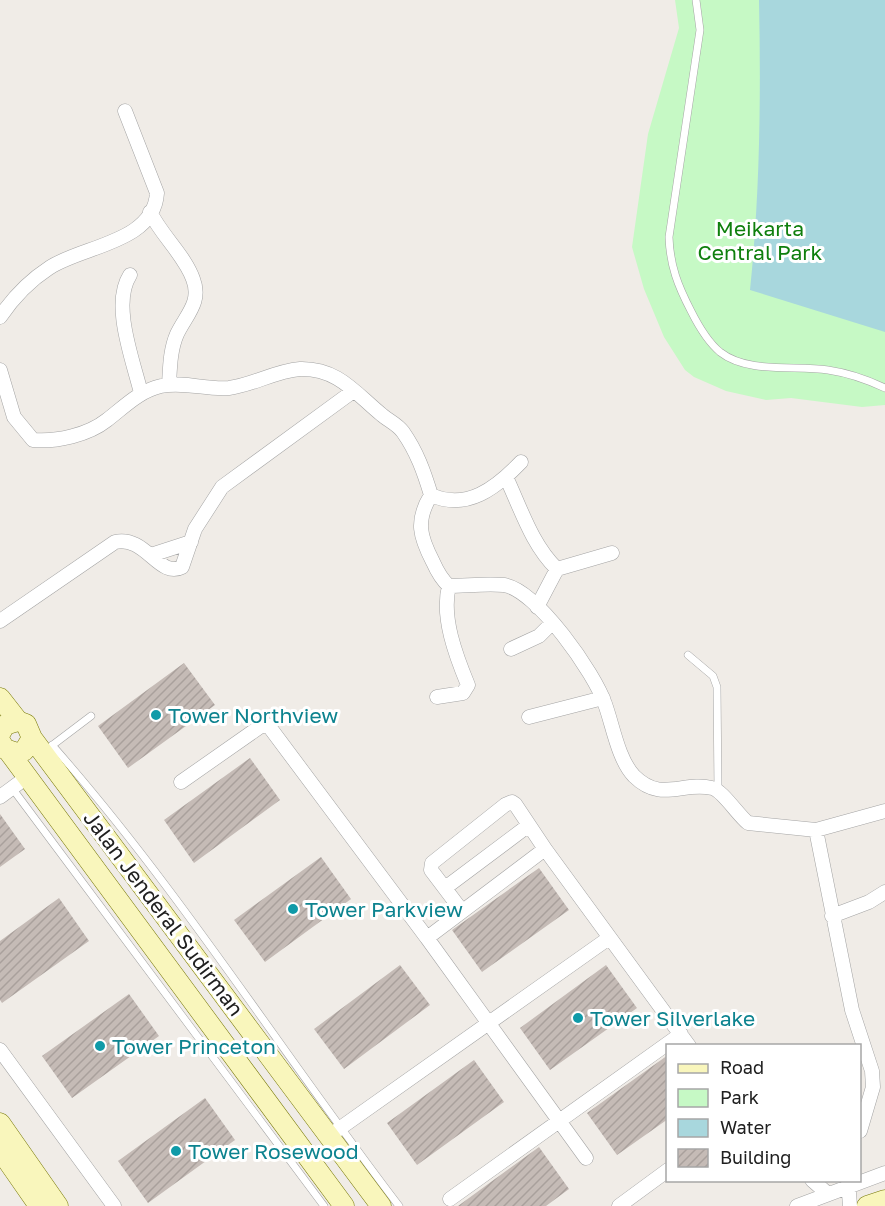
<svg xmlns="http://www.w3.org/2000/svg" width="885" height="1206" viewBox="0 0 885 1206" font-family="'Golos Text',sans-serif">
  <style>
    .park { fill: #c6f9c5 }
    .water { fill: #a8d7dd }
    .building { fill: url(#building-hatch) }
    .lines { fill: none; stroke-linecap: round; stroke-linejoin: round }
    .lane-casing { stroke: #a4a4a4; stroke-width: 8 }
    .street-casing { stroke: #a4a4a4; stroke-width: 15 }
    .secondary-casing { stroke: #777806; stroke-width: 21 }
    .lane { stroke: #fff; stroke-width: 7 }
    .street { stroke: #fff; stroke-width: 14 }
    .secondary { stroke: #f9f6bc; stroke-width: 20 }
    .culture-dot { fill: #0f9aa8; stroke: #fff; stroke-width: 2 }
    .labels { text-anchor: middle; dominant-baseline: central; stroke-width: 6; stroke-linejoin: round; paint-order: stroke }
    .park-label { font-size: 21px; fill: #0f7f0d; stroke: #fff }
    .culture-label { font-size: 21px; fill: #0d838f; stroke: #fff; text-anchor: start }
    .street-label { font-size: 21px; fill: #202020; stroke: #fff }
  </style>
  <defs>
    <pattern id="building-hatch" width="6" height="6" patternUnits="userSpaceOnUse" patternTransform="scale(1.5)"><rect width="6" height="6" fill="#c5bbb6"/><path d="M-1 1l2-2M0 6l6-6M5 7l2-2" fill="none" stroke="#a9a09c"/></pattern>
  </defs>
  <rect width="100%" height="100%" fill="#f0ece7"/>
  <!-- park -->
  <path class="park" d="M675 0H885V405L862 407 791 398 766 400 726 391 694 377 685 370 664 337 644 289 632 247 648 134 679 28Z"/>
  <!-- water -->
  <path class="water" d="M759 0H885V332L750 290C760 193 761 97 759 0Z"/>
  <!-- building -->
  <path class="building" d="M184 663 215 705 128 768 98 726Z
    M250 758 280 800 194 863 164 820Z
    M0 814 25 849 0 867Z
    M321 857 351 899 265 962 234 920Z
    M539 868 569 910 482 972 452 930Z
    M59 898 89 941 2 1003 0 1000V941Z
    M400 965 430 1005 344 1069 314 1029Z
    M606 965 637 1008 550 1070 520 1028Z
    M129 994 159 1036 72 1098 42 1056Z
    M668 1055V1119L617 1155 587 1113Z
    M474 1060 504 1102 417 1165 387 1123Z
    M205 1098 235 1140 148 1203 118 1161Z
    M539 1147 569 1189 546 1206H458Z"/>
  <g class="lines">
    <!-- lane casing -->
    <g class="lane-casing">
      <path id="lane" d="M696 0 700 30 669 237C670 266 678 286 691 311 698 325 708 342 720 352 748 374 795 365 828 370 848 373 866 379 885 388
        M688 655 713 676 717 687 718 790
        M52 745C179 889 282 1053 399 1206
        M50 747 91 716
        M12 788 324 1206"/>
    </g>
    <!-- street casing -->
    <g class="street-casing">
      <path id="street" d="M150 212C162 236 185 256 193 279 202 302 186 315 177 334 170 350 170 368 169 385
        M130 275C111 304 133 360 141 393
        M0 317C13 298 29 281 49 268 81 246 154 243 157 193L125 111
        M0 370 14 417 33 440C57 442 88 435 107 420 124 407 139 391 161 386 184 381 206 390 229 388 253 385 275 371 300 369 338 368 355 393 382 415 389 421 397 424 403 432 417 452 424 472 431 495 415 521 420 537 433 562 437 571 441 579 449 586 466 586 486 583 504 585 537 590 595 674 605 704 613 726 618 759 634 776 661 803 683 781 712 788 722 790 738 815 748 823L816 830 852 1010 872 1071 873 1087 860 1131
        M506 477C521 509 532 545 557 569
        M431 495C467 511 496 488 521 462
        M151 555 191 542
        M537 607 557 569 612 553
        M0 621 115 542C146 535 159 579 182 567L195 529 222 487 352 392
        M511 649 539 636 552 623
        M437 697 463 693 468 685C456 656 441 617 449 586
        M529 717 603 698
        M181 782 261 726 268 725 427 938 545 849 689 1046
        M0 797 27 777
        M816 830 885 811
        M445 888 529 825
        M462 911 431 870 432 863 505 805 512 802 515 804 545 849
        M832 916 869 902 885 892
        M427 938 586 1158
        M0 1050 114 1206
        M329 1136 609 938
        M812 1180 828 1194
        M848 1180 850 1206
        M450 1199 681 1034
        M619 1206 668 1170
        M797 1206 885 1173"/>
    </g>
    <!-- secondary casing -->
    <g class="secondary-casing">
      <path id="secondary" d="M0 698 18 721
        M0 734 5 725 18 721 26 724 32 738 24 751 17 753 5 749 0 741
        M32 738 381 1206
        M9 752 344 1206
        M0 1123 58 1206
        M0 1150 39 1206
        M867 1206 885 1200"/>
    </g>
    <!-- lane -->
    <use href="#lane" class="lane"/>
    <!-- street -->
    <use href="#street" class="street"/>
    <!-- secondary -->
    <use href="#secondary" class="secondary"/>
  </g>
  <!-- markers -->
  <g class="culture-dot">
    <circle cx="156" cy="715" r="6"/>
    <circle cx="293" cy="909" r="6"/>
    <circle cx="578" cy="1018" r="6"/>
    <circle cx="100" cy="1046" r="6"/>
    <circle cx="176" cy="1151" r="6"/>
  </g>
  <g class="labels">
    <!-- park labels -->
    <g class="park-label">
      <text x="760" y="228">Meikarta<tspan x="760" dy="24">Central Park</tspan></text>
    </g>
    <!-- culture labels -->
    <g class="culture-label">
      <text x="168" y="715">Tower Northview</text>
      <text x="305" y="909">Tower Parkview</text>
      <text x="590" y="1018">Tower Silverlake</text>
      <text x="112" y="1046">Tower Princeton</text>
      <text x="188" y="1151">Tower Rosewood</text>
    </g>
    <!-- street labels -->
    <g class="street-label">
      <text transform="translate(164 913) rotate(53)">Jalan Jenderal Sudirman</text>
    </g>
  </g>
  <!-- legend -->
  <rect x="666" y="1044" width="195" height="138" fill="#ffffff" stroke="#a6a6a6" stroke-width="1.5"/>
  <rect x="678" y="1064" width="30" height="9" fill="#f9f6bc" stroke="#a6a6a6" stroke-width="1.5"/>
  <text x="720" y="1074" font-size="18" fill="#202020">Road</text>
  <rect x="678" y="1089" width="30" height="18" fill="#c6f9c5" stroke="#a6a6a6" stroke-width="1.5"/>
  <text x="720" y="1104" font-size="18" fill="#202020">Park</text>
  <rect x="678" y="1119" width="30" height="18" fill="#a8d7dd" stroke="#a6a6a6" stroke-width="1.5"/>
  <text x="720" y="1134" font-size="18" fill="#202020">Water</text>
  <rect x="678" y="1149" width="30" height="18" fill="url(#building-hatch)" stroke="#a6a6a6" stroke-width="1.5"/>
  <text x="720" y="1164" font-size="18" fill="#202020">Building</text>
</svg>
